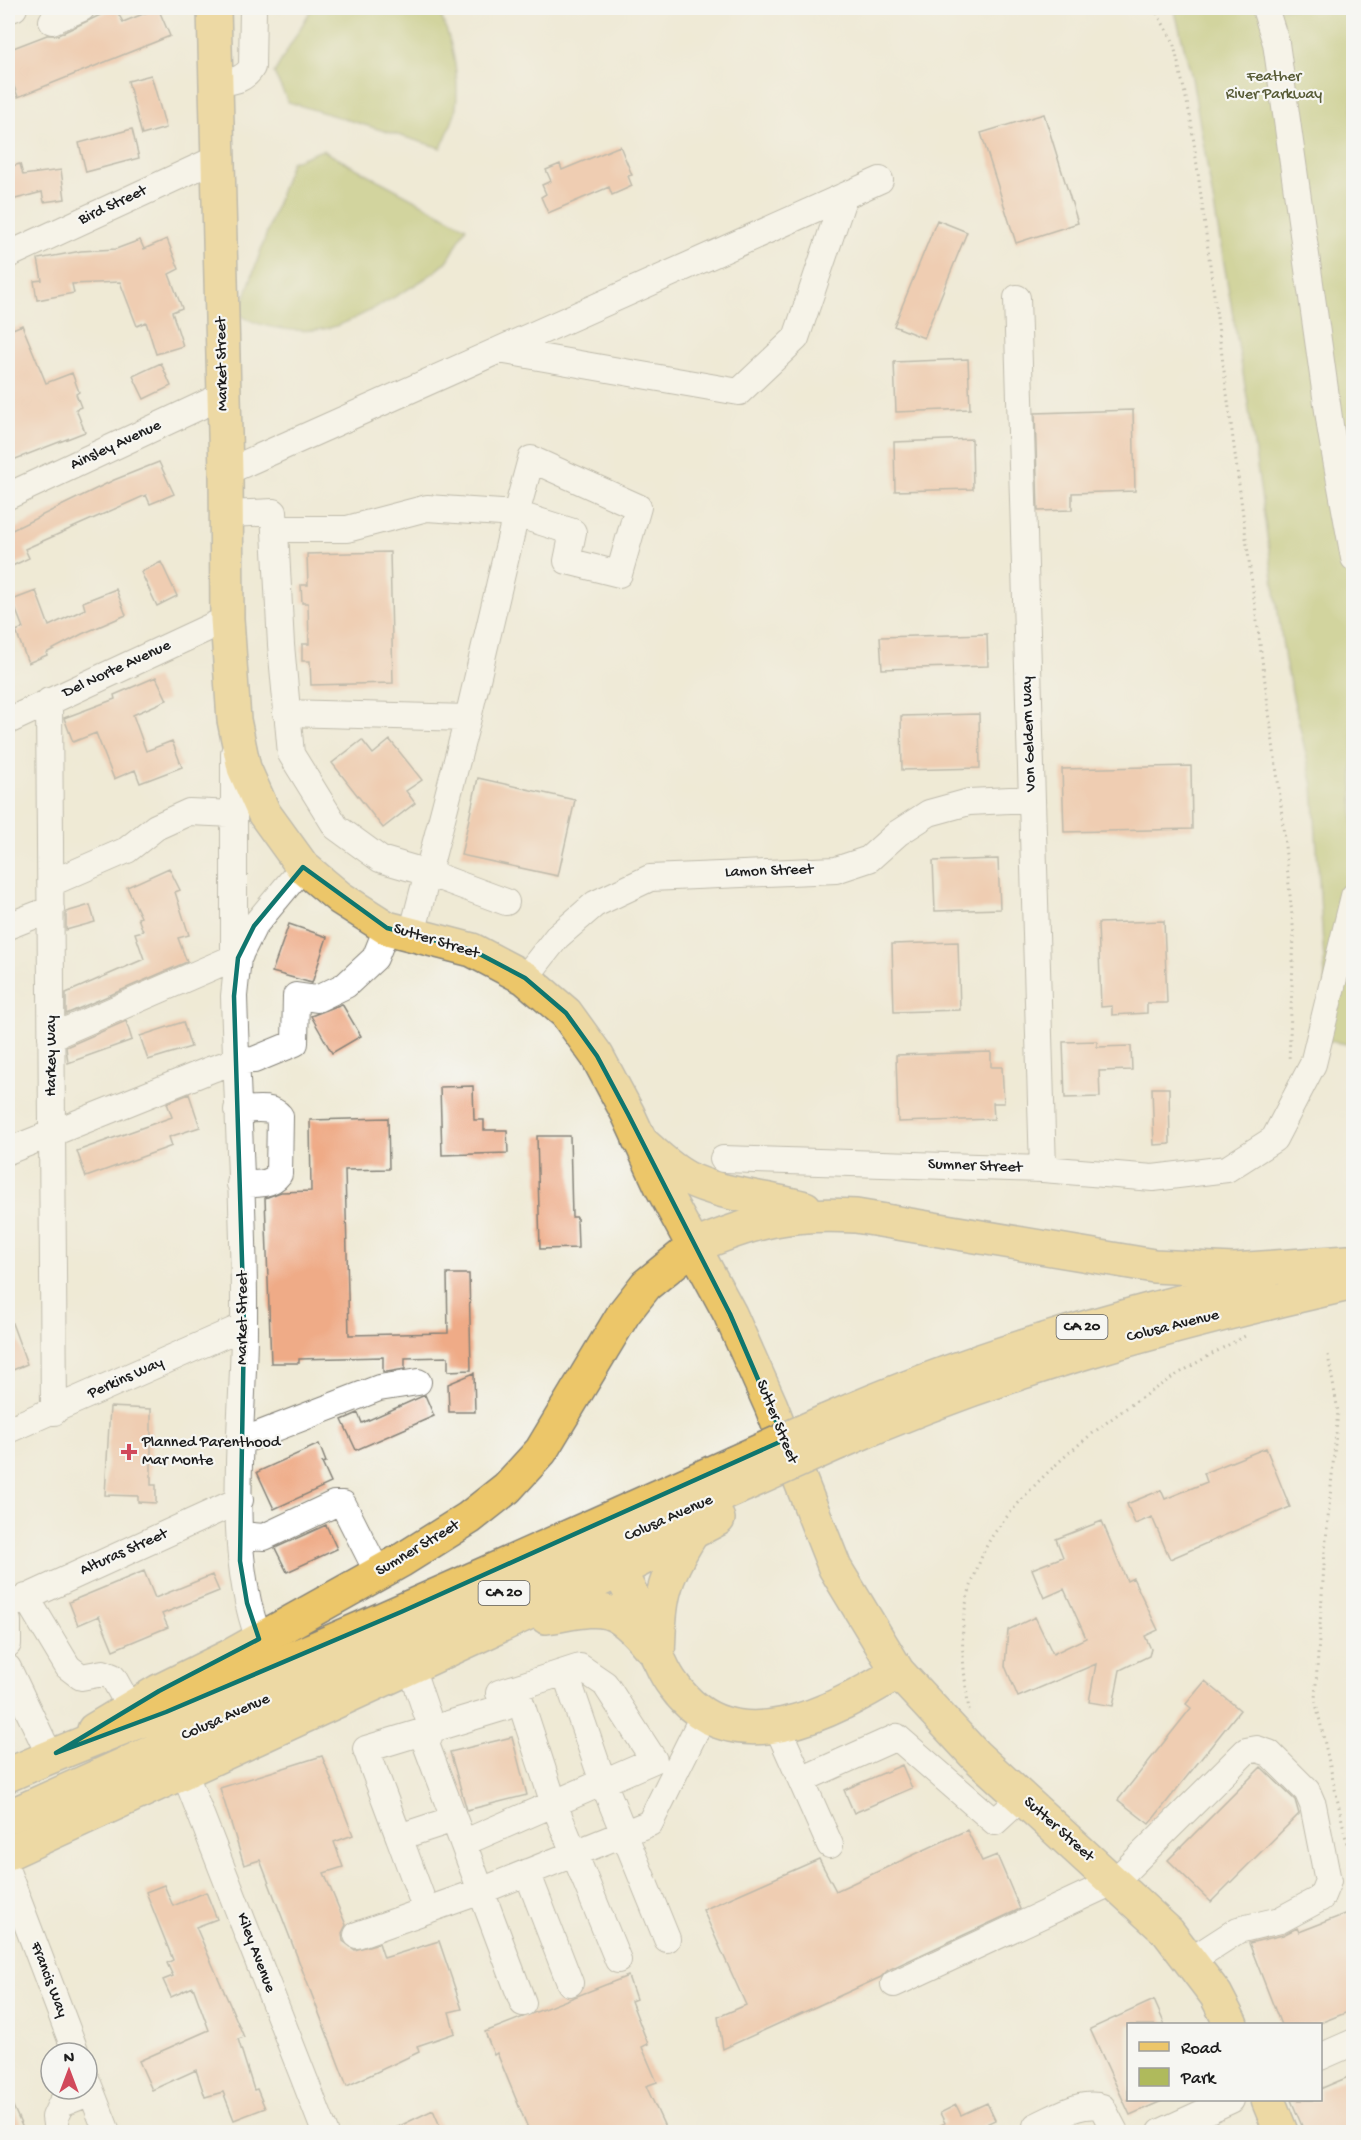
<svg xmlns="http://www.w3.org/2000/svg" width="1361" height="2140" viewBox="0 0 1361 2140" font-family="'Gochi Hand',sans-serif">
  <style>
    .green { fill: #afba5c; stroke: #666b3c; stroke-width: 1.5 }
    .building { fill: #efab87 }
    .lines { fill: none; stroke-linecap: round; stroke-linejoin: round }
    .minor-casing { stroke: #868379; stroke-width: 28 }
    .major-casing { stroke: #868379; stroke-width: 36 }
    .highway-casing { stroke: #868379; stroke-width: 36 }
    .path { stroke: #868379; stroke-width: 3; stroke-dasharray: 1.5 4.5; stroke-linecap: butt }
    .minor { stroke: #fff; stroke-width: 26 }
    .major { stroke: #ecc669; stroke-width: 33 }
    .highway { stroke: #ecc669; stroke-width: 33 }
    .highway-bridge-casing { stroke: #868379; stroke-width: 36; stroke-linecap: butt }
    .highway-bridge { stroke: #ecc669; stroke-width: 33 }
    .marked { fill: none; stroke: #0f766e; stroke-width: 4.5; stroke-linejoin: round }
    .poi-dot { fill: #d1495b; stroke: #f6f6f2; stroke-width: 2 }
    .labels { text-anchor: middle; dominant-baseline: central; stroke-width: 4.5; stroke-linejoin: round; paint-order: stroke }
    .shield { fill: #f6f6f2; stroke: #5d5d5c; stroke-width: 1.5 }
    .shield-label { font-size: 15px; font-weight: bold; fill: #1c1c1c }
    .park-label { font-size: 16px; fill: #575b36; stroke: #f6f6f2 }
    .street-label { font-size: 16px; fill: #1c1c1c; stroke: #f6f6f2 }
    .poi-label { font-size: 16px; fill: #1c1c1c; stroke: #f6f6f2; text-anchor: start }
  </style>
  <rect width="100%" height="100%" fill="#f6f6f2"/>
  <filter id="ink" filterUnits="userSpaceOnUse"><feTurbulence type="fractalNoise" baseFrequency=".0167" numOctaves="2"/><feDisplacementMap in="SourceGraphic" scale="12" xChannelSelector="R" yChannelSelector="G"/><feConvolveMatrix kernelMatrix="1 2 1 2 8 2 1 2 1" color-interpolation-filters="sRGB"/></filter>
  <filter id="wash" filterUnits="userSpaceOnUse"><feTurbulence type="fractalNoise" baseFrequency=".008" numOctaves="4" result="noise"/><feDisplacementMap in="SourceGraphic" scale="24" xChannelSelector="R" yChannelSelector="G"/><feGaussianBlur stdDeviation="1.35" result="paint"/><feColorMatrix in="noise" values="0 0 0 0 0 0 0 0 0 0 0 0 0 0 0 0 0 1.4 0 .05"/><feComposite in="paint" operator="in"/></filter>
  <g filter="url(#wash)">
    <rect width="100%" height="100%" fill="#efead6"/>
    <!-- green -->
    <path class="green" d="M312 8H437C452 36 460 76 456 108 454 121 446 136 441 148L288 102 274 73Z
      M1174 8H1353V1045L1329 1041 1313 786 1285 661 1247 397 1192 78Z
      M322 150 466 227C460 238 455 250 448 260 435 277 354 321 333 327 306 334 261 330 239 314L291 162Z"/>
    <g id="blocks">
      <!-- building -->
      <path class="building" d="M115 8 123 22 158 8 170 36 18 97 8 70V50L47 35H58Z
        M151 75 166 128 142 135 128 81Z
        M1044 114 1078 223 1016 243 981 133Z
        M132 129 139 158 86 172 79 143Z
        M620 146 632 175 628 176 632 186 612 195 609 187 548 213 541 197 546 194 542 185 551 181 546 170 560 164 562 170Z
        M20 164 23 175 61 170 65 199 44 202 42 192 8 201V167Z
        M937 220 967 232 924 338 894 326Z
        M167 239 179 269 169 274 182 308 172 312 183 346 156 354 146 322 137 326 120 282 72 284 74 293 37 300 34 281 42 280 38 259 81 251 116 249 140 240 144 249Z
        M22 325 46 383 72 373 79 392 76 394 81 407 76 409 85 432 8 462V331Z
        M968 359 970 409 896 412 894 362Z
        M161 363 171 386 144 399 133 376Z
        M1133 410 1135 491 1072 493V510L1038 511 1035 413Z
        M972 439 973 489 895 491 894 442Z
        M159 462 174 494 150 504 146 495 25 549 29 558 8 568V532L114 480Z
        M390 552 393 683 311 685 310 661H302V644H309L308 603H302L301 585H308L307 554Z
        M161 562 177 596 157 606 141 572Z
        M116 589 126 615 82 634 46 653 47 655 28 663 16 631 23 628 12 600 36 591 49 626 85 609 83 602Z
        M987 634 988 666 882 669 880 637Z
        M156 677 167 700 133 715 146 751 172 741 182 767 140 783 135 770 114 779 96 733 73 742 64 718 115 699 114 695Z
        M979 714 980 768 902 770 901 716Z
        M362 740 373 754 390 740 422 780 406 791 415 803 383 828 332 763Z
        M1191 766 1192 829 1064 832 1062 769Z
        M478 778 575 800 558 876 461 855Z
        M998 859 1000 909 935 911 933 861Z
        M169 868 180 890 175 892 189 935 178 938 187 962 66 1014V993L144 959 135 933 143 931 138 918 141 917 127 887Z
        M90 905 95 922 66 930V912Z
        M1164 921 1167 1003H1147V1013L1112 1015V1006L1101 1007 1098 923Z
        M289 924 327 937 312 983 272 972Z
        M958 942 960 1010 894 1012 892 944Z
        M342 1004 361 1036 332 1053 311 1016Z
        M126 1021 132 1040 68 1063 66 1047Z
        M183 1022 191 1047 148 1060 140 1036Z
        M1097 1041V1047L1131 1046 1132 1070 1099 1071 1100 1097 1065 1098 1063 1042Z
        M991 1052V1067H1002L1004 1103H993L994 1119 898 1122 896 1055Z
        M473 1086 474 1120H484V1130H507L508 1153 442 1155 440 1087Z
        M1152 1088H1169L1170 1144 1154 1145Z
        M189 1094 200 1127 169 1137 172 1146 86 1177 77 1151 172 1117 167 1103Z
        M388 1118 389 1169 345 1170 349 1335 448 1333 447 1274H469L471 1370 448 1371V1357L405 1358V1369L387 1372H383V1357L299 1359V1363H271L265 1198 281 1192 311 1191 310 1120Z
        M537 1136H570L572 1217H577L578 1248 540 1249Z
        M9 1315 27 1364 8 1372V1316Z
        M474 1373 475 1412H449L448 1384Z
        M425 1395 434 1416 356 1450 342 1420 358 1413 362 1423Z
        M110 1407 151 1409V1485H156V1503L138 1502V1496L105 1495Z
        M319 1444 326 1462 322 1463 331 1483 274 1509 257 1472Z
        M1266 1448 1290 1507 1170 1559 1152 1517 1135 1524 1127 1504 1161 1490 1165 1499 1207 1482 1204 1473Z
        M1102 1521 1127 1581 1133 1578 1158 1630 1145 1636 1151 1649 1149 1656 1120 1670 1113 1706 1089 1702 1096 1664 1018 1697 1005 1666 1008 1630 1035 1617 1053 1654 1086 1638 1064 1589 1044 1598 1032 1569 1063 1557 1056 1539Z
        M326 1525 337 1549 287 1572 275 1548Z
        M144 1571 155 1598 212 1575 219 1591 162 1614 168 1627 113 1650 99 1616 78 1625 69 1602Z
        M1205 1681 1240 1710 1149 1824 1118 1800 1191 1708 1186 1704Z
        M512 1737 527 1795 467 1810 450 1752Z
        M322 1756 353 1835 334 1842 343 1867 324 1873 346 1925 342 1933 343 1941 355 1950 379 1943 384 1958 439 1941 462 2009 449 2012 455 2033 417 2046 419 2052 347 2086 260 1860 244 1865 220 1788Z
        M902 1765 912 1788 854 1813 844 1790Z
        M1261 1767 1295 1800 1299 1814 1211 1902 1168 1860Z
        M967 1830 982 1861 997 1855 1020 1909 888 1970 881 1977 723 2049 718 2017 746 2005 703 1910 819 1859 836 1891Z
        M164 1885 173 1906 206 1892 217 1919 196 1927 244 2037 238 2039 254 2090 257 2089 265 2108 234 2120 223 2092 205 2097 196 2070 152 2090 139 2061 209 2030 193 1987 171 1997 163 1980 173 1976 167 1963 173 1960 146 1892Z
        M1353 1911V2010L1315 2025H1281L1249 1943 1283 1935 1297 1928 1299 1932Z
        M628 1976 636 1999 631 2001 648 2044 642 2047 657 2082 646 2086 665 2127 652 2133H530L497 2053 494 2055 485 2032Z
        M1154 2000 1165 2025H1128V2100H1164L1130 2115 1090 2029Z
        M1353 2075V2133H1305L1291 2100H1320V2089Z
        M8 2095 25 2133H8Z
        M987 2103 995 2120 980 2127 983 2133H925L945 2123 940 2113 956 2105 961 2115Z
        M433 2110 443 2133H385Z"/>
    </g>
  </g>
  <g filter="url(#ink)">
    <use href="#blocks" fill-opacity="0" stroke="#868379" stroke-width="1.5"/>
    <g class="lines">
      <!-- minor casing -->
      <g class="minor-casing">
        <path id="minor" d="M1265 8 1276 43 1331 432 1354 558
          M8 10 14 8
          M52 21 82 8
          M216 83C232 81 244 81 252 67L253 8
          M8 255 218 158
          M1017 298 1043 1169
          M499 350 739 392 796 338 844 196
          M531 459 638 507 619 574 567 561 573 532 516 514Z
          M226 472 880 180
          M8 496 224 395
          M227 514 274 512 281 645 291 754 336 827 380 859 428 873 506 902
          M275 529H347L427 508 516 514 468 718 412 934
          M49 701 54 1412
          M286 713 468 718
          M8 721 227 619
          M234 753V959
          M51 883 127 850 156 827 189 812 234 814
          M8 926 51 909
          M525 978 557 937 595 904 650 878 836 870 869 859 898 833 929 813 969 802 1032 799
          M51 1037 240 955
          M237 1110C251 1110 271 1105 280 1116L279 1174C270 1186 254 1184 240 1184
          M8 1151 212 1069 236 1061 254 1060 295 1043 296 996 317 999 346 985 375 958 387 928
          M723 1159 1043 1169 1153 1178 1227 1169 1274 1139 1313 1064 1354 896
          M8 1430 244 1326
          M242 1441 379 1388 418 1382
          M240 1535 264 1537 334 1504H343L378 1573
          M26 1597 68 1667 81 1677 103 1673 113 1677 130 1708
          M8 1606 240 1500
          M8 1621V1644
          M259 1639C224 1547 244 1425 244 1328 245 1217 237 1106 234 996L238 958 254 926 303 867
          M411 1667 432 1729 426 1744 523 2003
          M8 1668 50 1756
          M565 1672 603 1782 667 1939
          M516 1688 554 1804 618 1960
          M777 1726 830 1845
          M185 1774 325 2132
          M801 1780 897 1737 995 1822 1022 1797
          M454 1819 399 1837 366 1749 505 1707 499 1693 580 1667 605 1684 654 1760 463 1843
          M399 1837 426 1910
          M527 1872 570 1983
          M8 1874 76 2053
          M357 1935 481 1891 650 1823 703 1716
          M894 1984 1115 1881 1246 1751 1257 1749 1269 1753 1307 1791 1313 1805 1328 1881 1321 1898 1280 1920 1238 1930 1190 1961
          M1320 2057 1354 2042
          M87 2081 107 2132
          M1036 2126C1055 2118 1081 2100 1102 2107L1115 2132
          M57 2132 55 2117 61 2104 91 2092
          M1161 2132 1231 2100"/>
      </g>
      <!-- major casing -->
      <g class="major-casing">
        <path id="major" d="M214 8 226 472 227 619 234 720 244 768 264 813 303 867 340 898 387 928 472 950 525 978 566 1013 597 1056 628 1114 661 1186 730 1314 771 1406 835 1568 898 1672 975 1755 1168 1932 1216 1995 1231 2024
          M546 1617C599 1609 611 1600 648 1645
          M94 1730 159 1691 232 1655 402 1560 469 1518 507 1488 541 1451 624 1313 646 1285 693 1247
          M8 1853 619 1571C628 1588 638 1606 646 1624 654 1645 660 1668 674 1686 732 1767 833 1712 898 1672
          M1268 2100 1281 2132"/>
      </g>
      <!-- highway casing -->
      <g class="highway-casing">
        <path id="highway" d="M639 1140C654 1153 669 1169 687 1178 724 1196 766 1197 805 1208
          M693 1247C755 1221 789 1212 856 1216L1154 1266 1233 1270 1348 1262
          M826 1421C966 1359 1111 1317 1261 1282
          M838 1443C1004 1369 1177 1323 1354 1283
          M619 1571 718 1519
          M658 1658C660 1600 660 1583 692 1533
          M8 1775C81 1742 157 1716 230 1685 399 1613 566 1538 733 1463
          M8 1817 744 1485"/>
      </g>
      <!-- path -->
      <path class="path" d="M1154 8 1173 41 1191 120 1280 796 1294 935 1289 1062
        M1328 1355 1338 1411 1325 1551 1315 1699 1347 1843 1354 1861
        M969 1711C964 1671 957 1629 970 1589 976 1572 983 1549 993 1535 1054 1450 1154 1384 1245 1336"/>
      <!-- minor -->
      <use href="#minor" class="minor"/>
      <!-- major -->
      <use href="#major" class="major"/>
      <!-- highway -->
      <use href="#highway" class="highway"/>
      <!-- highway-bridge casing -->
      <g class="highway-bridge-casing">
        <path id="highway-bridge" d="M733 1463 826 1421
          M744 1485 838 1443"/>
      </g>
      <!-- highway-bridge -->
      <use href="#highway-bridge" class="highway-bridge"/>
    </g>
  </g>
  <!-- marked area -->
  <path d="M0 0H1361V2140H0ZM303 867 387 928 472 950 525 978 566 1013 597 1056 628 1114 730 1314 784 1440 401 1612 166 1712 56 1753 159 1691 259 1639 247 1603 240 1561 244 1326 234 996 238 958 254 926Z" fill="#efead6" fill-opacity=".55" fill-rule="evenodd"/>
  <path class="marked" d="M303 867 387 928 472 950 525 978 566 1013 597 1056 628 1114 730 1314 784 1440 401 1612 166 1712 56 1753 159 1691 259 1639 247 1603 240 1561 244 1326 234 996 238 958 254 926Z"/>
  <!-- markers -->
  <path class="poi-dot" d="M126 1443h6v6h6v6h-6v6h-6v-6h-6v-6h6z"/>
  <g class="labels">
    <!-- shield labels -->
    <g class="shield">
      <rect x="1056.5" y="1315" width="51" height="24" rx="4.5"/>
      <rect x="478.5" y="1581" width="51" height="24" rx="4.5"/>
    </g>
    <g class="shield-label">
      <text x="1082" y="1327">CA 20</text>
      <text x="504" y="1593">CA 20</text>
    </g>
    <!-- park labels -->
    <g class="park-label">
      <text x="1274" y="77">Feather<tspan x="1274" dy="18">River Parkway</tspan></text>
    </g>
    <!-- street labels -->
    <g class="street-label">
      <text transform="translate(113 206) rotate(-25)">Bird Street</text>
      <text transform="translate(223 364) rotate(-91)">Market Street</text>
      <text transform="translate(116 446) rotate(-25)">Ainsley Avenue</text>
      <text transform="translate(117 670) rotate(-25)">Del Norte Avenue</text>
      <text transform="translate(1030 734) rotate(-92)">Von Geldern Way</text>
      <text transform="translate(769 872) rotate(-2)">Lamon Street</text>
      <text transform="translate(436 942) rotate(17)">Sutter Street</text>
      <text transform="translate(52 1056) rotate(-90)">Harkey Way</text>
      <text transform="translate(975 1167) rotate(2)">Sumner Street</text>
      <text transform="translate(243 1318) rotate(-90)">Market Street</text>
      <text transform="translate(1173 1327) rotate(-14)">Colusa Avenue</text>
      <text transform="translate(126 1379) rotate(-24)">Perkins Way</text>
      <text transform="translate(776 1422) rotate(68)">Sutter Street</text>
      <text transform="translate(669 1519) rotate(-24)">Colusa Avenue</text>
      <text transform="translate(418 1549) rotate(-31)">Sumner Street</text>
      <text transform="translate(124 1553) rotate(-24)">Alturas Street</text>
      <text transform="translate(226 1718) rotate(-24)">Colusa Avenue</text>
      <text transform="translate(1058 1830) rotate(42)">Sutter Street</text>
      <text transform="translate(255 1953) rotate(69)">Kiley Avenue</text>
      <text transform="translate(48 1980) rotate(69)">Francis Way</text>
    </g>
    <!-- poi labels -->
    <g class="poi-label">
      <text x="142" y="1443">Planned Parenthood<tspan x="142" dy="18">Mar Monte</tspan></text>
    </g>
  </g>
  <!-- margin -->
  <rect width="1361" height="2140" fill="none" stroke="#f6f6f2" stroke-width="30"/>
  <!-- legend -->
  <rect x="1127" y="2023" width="195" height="78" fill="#f6f6f2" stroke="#9f9f9c" stroke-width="1.5"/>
  <rect x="1139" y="2042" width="30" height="9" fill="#ecc669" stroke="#9f9f9c" stroke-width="1.5"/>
  <text x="1181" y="2053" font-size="18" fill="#1c1c1c">Road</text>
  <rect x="1139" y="2068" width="30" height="18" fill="#afba5c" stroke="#9f9f9c" stroke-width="1.5"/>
  <text x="1181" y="2083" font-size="18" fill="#1c1c1c">Park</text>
  <!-- north arrow -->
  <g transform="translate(69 2071)"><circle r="28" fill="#f6f6f2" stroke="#9f9f9c" stroke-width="1.5"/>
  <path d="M0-4.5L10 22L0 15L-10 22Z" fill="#d1495b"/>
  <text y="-9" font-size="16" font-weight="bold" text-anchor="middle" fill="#1c1c1c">N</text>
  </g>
</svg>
